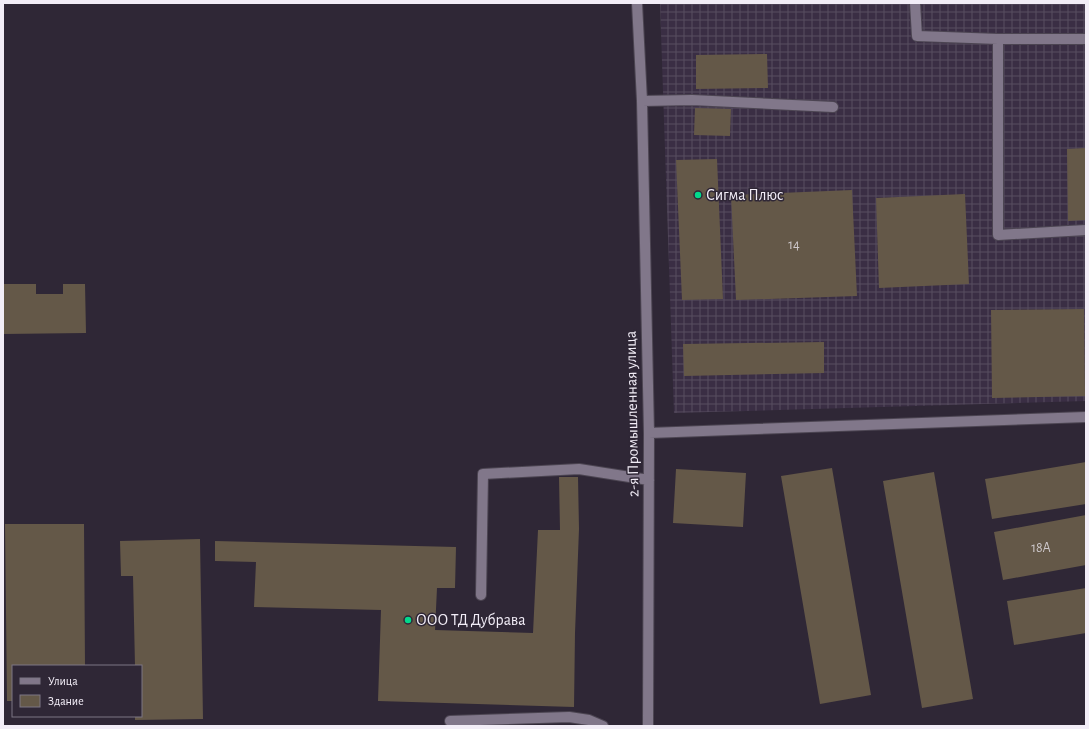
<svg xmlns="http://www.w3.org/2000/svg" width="1089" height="729" viewBox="0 0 1089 729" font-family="'Alegreya Sans',sans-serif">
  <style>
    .industrial { fill: url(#industrial-grid) }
    .building { fill: #645848 }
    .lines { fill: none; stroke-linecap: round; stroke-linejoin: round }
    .minor-casing { stroke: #4c4552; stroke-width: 12 }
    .minor { stroke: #81778a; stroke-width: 10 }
    .poi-dot { fill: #01d98b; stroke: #2f2736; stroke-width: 1.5 }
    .labels { text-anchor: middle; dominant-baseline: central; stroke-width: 3; stroke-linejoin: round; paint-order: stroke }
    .number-label { font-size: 14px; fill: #cec8cb }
    .poi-label { font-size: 16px; fill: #f2edf7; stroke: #2f2736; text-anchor: start }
    .street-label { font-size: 16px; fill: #f2edf7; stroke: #2f2736 }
  </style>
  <defs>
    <pattern id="industrial-grid" width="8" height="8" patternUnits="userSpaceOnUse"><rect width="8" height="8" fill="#3a2e44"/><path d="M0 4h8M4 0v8" fill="none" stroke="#574d60"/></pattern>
  </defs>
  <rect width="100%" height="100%" fill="#2f2736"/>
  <!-- industrial -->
  <path class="industrial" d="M660 3H1086V401L674 413Z"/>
  <!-- building -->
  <path class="building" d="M767 54 768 88 696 89V55Z
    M695 108 731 109 730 136 694 135Z
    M1086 148V220L1068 221 1067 149Z
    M717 159 723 299 682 300 676 160Z
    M852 190 857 296 736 300 731 195Z
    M965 194 969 284 879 288 876 198Z
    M3 284H36V294H63V284H85L86 333 3 334Z
    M1084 309 1085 396 992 398 991 310Z
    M824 342V373L684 376 683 344Z
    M1086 462V504L992 519 985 479Z
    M832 468 871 695 820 704 781 476Z
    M676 469 746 473 743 527 673 523Z
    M934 472 973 699 922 708 883 481Z
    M559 477H578L579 529 575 633 574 707 378 701 381 610 254 607 256 562 215 561V541L456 547 455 588H437L435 630 533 633 538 530H560Z
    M1086 515V565L1003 580 994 532Z
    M5 524H84L85 666H13V701H7Z
    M200 539 203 719 135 720V716H141V666H135L133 576H121L120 541Z
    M1086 588V633L1014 645 1007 601Z"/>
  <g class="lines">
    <!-- minor casing -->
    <g class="minor-casing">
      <path id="minor" d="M637 3 642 101 649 433 648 726
        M915 3 917 36 998 39H1086
        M998 39V235L1086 230
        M642 101 692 100 833 107
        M649 433 1086 417
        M481 595 483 474 579 469 649 480
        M450 721 569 717 589 720 603 726"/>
    </g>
    <!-- minor -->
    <use href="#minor" class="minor"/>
  </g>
  <!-- markers -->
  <g class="poi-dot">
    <circle cx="698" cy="195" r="4"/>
    <circle cx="408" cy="620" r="4"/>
  </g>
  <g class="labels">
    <!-- number labels -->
    <g class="number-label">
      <text x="794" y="245">14</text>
      <text x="1041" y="548">18А</text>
    </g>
    <!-- poi labels -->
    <g class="poi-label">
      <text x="706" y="195">Сигма Плюс</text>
      <text x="416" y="620">ООО ТД Дубрава</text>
    </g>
    <!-- street labels -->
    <g class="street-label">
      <text transform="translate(632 414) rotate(-91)">2-я Промышленная улица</text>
    </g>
  </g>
  <!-- border -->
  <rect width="1089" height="729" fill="none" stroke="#f2edf7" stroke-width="8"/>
  <!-- legend -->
  <rect x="12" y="665" width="130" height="52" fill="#2f2736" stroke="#7d7683"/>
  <rect x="20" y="678" width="20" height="6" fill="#81778a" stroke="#7d7683"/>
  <text x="48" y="685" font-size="12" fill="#f2edf7">Улица</text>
  <rect x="20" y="695" width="20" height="12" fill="#645848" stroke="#7d7683"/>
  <text x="48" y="705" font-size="12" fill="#f2edf7">Здание</text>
</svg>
